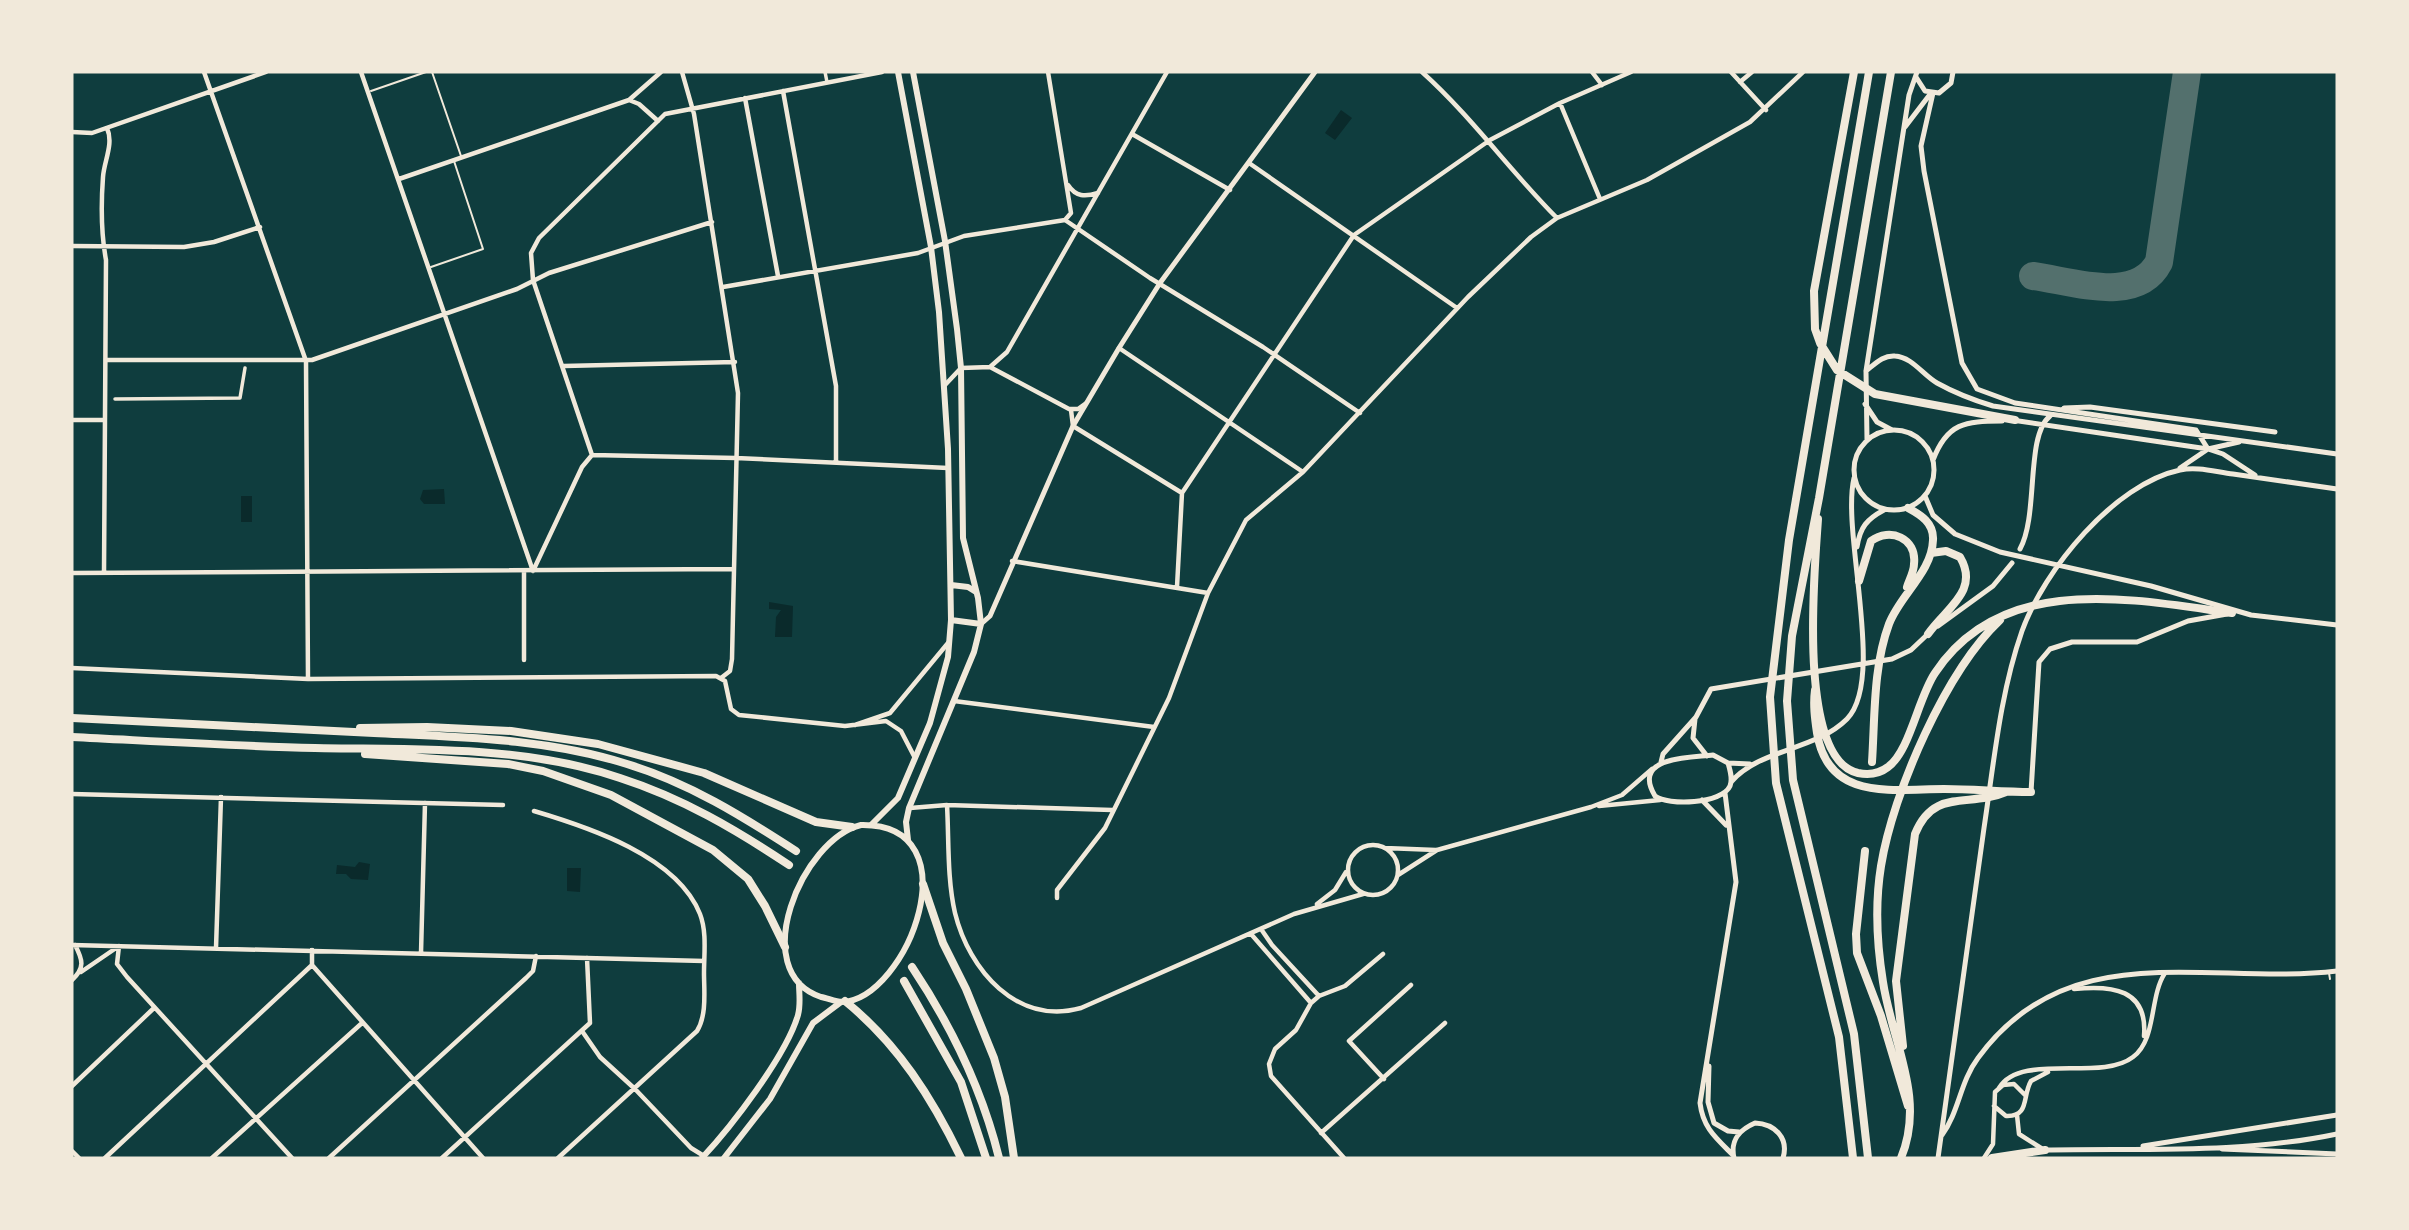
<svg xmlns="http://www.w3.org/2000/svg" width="2409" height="1230" viewBox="0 0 2409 1230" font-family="'Exo 2',sans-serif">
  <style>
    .water { fill: #0a2a2b }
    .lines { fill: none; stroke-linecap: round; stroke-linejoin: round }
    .taxiway { stroke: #53706d; stroke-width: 28 }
    .service { stroke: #f1e9da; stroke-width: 2 }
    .pedestrian { stroke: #f1e9da; stroke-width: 3.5 }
    .minor { stroke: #f1e9da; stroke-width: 4.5 }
    .tertiary { stroke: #f1e9da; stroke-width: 5 }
    .secondary { stroke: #f1e9da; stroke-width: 6 }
    .motorway { stroke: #f1e9da; stroke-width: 8 }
  </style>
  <rect width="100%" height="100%" fill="#0f3d3e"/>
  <!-- water -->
  <path class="water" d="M1341 110 1352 118 1335 140 1325 133Z
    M444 489 445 504H424L420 499 423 490Z
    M241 496H252V522H241Z
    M769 602 793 606 792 637H775L776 617 781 610 769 609Z
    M359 862 370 864 368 880 351 879 346 874H336L337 865 355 867Z
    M567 868H581L580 892 567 891Z"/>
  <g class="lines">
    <!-- taxiway -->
    <path class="taxiway" d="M2033 276C2072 281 2137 305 2159 262L2187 72"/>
    <!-- service -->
    <path class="service" d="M432 72 461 156
      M371 91 426 72
      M431 267 483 249 454 161
      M2329 973 2330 979"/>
    <!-- pedestrian -->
    <path class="pedestrian" d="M825 72 827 82
      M115 399 240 398 245 368"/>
    <!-- minor -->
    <path class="minor" d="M204 72 306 361 308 679
      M361 72 533 571
      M682 72 694 114 738 393 732 659 730 671 721 678
      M1048 72 1071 213 1065 220
      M1422 72C1472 117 1510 171 1557 218
      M1592 72 1602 85
      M1731 72 1766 110
      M1740 82 1752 72
      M783 91 836 386V462
      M745 98 778 276
      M629 100 639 104 658 121
      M1560 103 1600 199
      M72 132 92 133 266 72
      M1132 134 1230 190
      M1249 163 1457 308
      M399 179 629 100 661 72
      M1068 185C1076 197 1085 197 1098 193
      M72 246 184 247 214 242 260 227
      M723 287 918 253 964 236 1065 220 1150 278 1263 347 1360 413
      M1119 348 1303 472
      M106 360H312L517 289 549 273 712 222
      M564 366 735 362
      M990 367 1069 409H1078L1085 404
      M945 385 961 368 990 367 1007 352 1167 72
      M1071 410 1073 426 1182 493
      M72 420H105
      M592 455 533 280 531 253 539 238 665 114 882 72
      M592 455 736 458 948 468
      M1012 561 1208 593
      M524 571V660
      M533 571 582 467 592 455
      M72 573 733 569
      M104 573 106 260C101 233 101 204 103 177 104 161 114 144 107 128
      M1177 587 1182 493 1354 235 1490 140 1560 103 1631 72
      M72 668 308 679 716 676 725 681 731 709 739 715 845 726 886 721 901 731 915 758
      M954 701 1154 727
      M855 725 890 713 948 643
      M72 794 503 805
      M947 805C949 840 947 878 955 913 969 970 1017 1026 1081 1008L1294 914 1363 894
      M1599 806 1660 800
      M910 808 947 805 1112 810
      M534 811C588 827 677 856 700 914 707 932 704 954 704 973 704 991 707 1015 697 1031L558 1158
      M1348 870a25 25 0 1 1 50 0a25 25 0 1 1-50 0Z
      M1385 848 1436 850
      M1398 875 1437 850 1591 807 1622 795 1652 769
      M1057 898V890L1105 828 1169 698 1208 593 1246 520 1303 472 1468 297 1531 237 1557 218 1647 180 1750 122 1803 72
      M1317 904 1335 890 1346 872
      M1261 929 1272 945 1319 996
      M1251 934 1311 1003
      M72 945 704 961
      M119 946 117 964 127 977 292 1158
      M216 948 221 797
      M312 950V965
      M421 953 425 803
      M312 965 483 1158
      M81 972 119 946
      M72 980C85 968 83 960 75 945
      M2074 989C2112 985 2148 989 2144 1036
      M582 1031 600 1057 635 1089 691 1148 704 1156
      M1384 1079 1349 1041 1411 985
      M72 1086 154 1008
      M1999 1088C2021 1052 2101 1082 2133 1057 2157 1039 2149 997 2165 973
      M1994 1106 2006 1116C2030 1117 2022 1096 2031 1081L2048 1072
      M2017 1115 2019 1134 2041 1148
      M1321 1133 1445 1023
      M72 1151 79 1158
      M105 1158 312 965
      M212 1158 362 1023
      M329 1158 526 978 533 971 536 956
      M442 1158 590 1023 587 958
      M1344 1158 1271 1076 1269 1064 1275 1049 1296 1030 1311 1003 1319 996 1345 986 1383 954
      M1984 1158 1993 1144 1995 1092 2003 1085 2014 1084 2026 1096"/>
    <!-- tertiary -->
    <path class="tertiary" d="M1916 77 1925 91 1939 93 1951 83 1953 72
      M1933 93 1921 146 1924 171 1962 363 1977 389 2015 403 2196 430 2208 449 2180 468
      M1905 127 1931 93
      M1866 371C1875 364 1883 355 1895 356 1912 357 1923 375 1937 383 1955 393 1973 400 1993 406L2337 454
      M1865 404 1877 422 1892 430
      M2064 408 2090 407 2275 432
      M2012 420 2208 449 2223 454 2255 475
      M1854 470a40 40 0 1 1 80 0a40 40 0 1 1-80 0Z
      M1867 440 1866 371 1909 95 1917 72
      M2208 449 2239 442
      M1933 460C1947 423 1965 421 2002 421
      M1925 496 1933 515 1955 534 2000 552 2151 586 2251 615 2337 625
      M1857 547C1860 527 1867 519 1884 510
      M2020 549C2039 515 2025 436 2050 416
      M981 624 990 616 1073 426 1119 348 1160 283 1315 72
      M1938 626 1993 586 2012 563
      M1695 719 1693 738 1707 756
      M1713 755 1728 763C1730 770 1733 779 1730 786 1722 804 1668 806 1655 796 1631 756 1690 758 1713 755Z
      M1661 762 1663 754 1696 717 1711 689 1892 659 1911 650 1930 632
      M1728 763 1750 764
      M1731 782C1761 748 1815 751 1847 719 1886 679 1841 533 1854 478
      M2031 792 2039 662 2050 649 2072 642H2137L2188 621 2227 614
      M1725 793 1736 882 1700 1103C1703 1128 1716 1138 1733 1155
      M1702 800 1726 825
      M1709 1066 1708 1102 1714 1123 1728 1131 1739 1132
      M1942 1135C1959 1112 1960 1082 1978 1058 2069 933 2208 986 2337 971
      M2143 1146 2337 1115
      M2222 1149 2337 1154
      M2045 1150C2142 1148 2242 1154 2337 1134
      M1734 1158C1730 1140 1739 1130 1755 1123 1775 1124 1789 1138 1783 1158
      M1938 1158C1953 1048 1969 938 1984 828 1994 762 2000 694 2022 631 2044 570 2114 484 2180 470 2197 466 2216 472 2233 474 2267 479 2302 484 2337 489"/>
    <!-- secondary -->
    <path class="secondary" d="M951 585 968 587 976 592
      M951 620 981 624
      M861 825C975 823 908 999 842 1002 836 1002 827 998 821 997 746 972 802 839 861 825Z
      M871 825 898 798 930 723 948 657 951 620 948 449 939 312 931 247 898 72
      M908 840 906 822 909 808 974 652 981 624 978 598 963 538 961 368 957 329 945 241 913 72
      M702 1158C731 1127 786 1056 798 1015 801 1004 799 994 799 983
      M724 1158 770 1099 813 1023 841 1002"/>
    <!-- motorway -->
    <path class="motorway" d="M1854 72 1814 291 1815 329 1820 343 1837 370 1875 394 2015 420
      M1818 519C1815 567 1796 759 1858 773 1868 775 1879 774 1888 767 1910 751 1918 698 1935 673 2002 572 2131 599 2232 613
      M1859 581 1871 541C1890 527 1917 538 1914 564 1914 572 1909 580 1907 587
      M1928 634C1946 608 1980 591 1960 557L1946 551 1931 553
      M1815 690C1813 705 1815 719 1817 733 1828 802 1893 789 1944 789 1973 789 2002 792 2031 792
      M72 718C173 723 273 728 374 733 458 737 546 738 627 764 689 783 742 816 796 851
      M360 728 427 727 511 731 598 744 704 773 816 822 852 827
      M72 737C153 741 234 746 315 748 416 750 524 745 620 778 682 798 735 829 789 865
      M365 754 508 764 543 771 611 795 713 850 748 879 765 906 785 947
      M1872 762C1875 717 1873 667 1889 624 1900 595 1932 572 1933 540 1934 523 1921 515 1908 508
      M1865 851 1856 934 1857 953 1881 1016 1908 1106
      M923 884 943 943 966 989 994 1058 1005 1097 1014 1158
      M912 967C952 1027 982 1089 999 1158
      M904 981 961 1082 986 1158
      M845 1001C898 1044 932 1098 961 1158
      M1903 1046 1896 981 1915 834C1934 787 1969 808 2006 792
      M1853 1158 1839 1037 1776 783 1770 697 1789 540 1869 72
      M1868 1158 1854 1034 1793 780 1787 701 1792 636 1819 498 1891 72
      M1901 1158C1926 1098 1892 1042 1883 982 1877 945 1875 903 1881 866 1893 792 1946 671 2000 620
      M1992 1158 2045 1150"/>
  </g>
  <!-- border -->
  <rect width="2409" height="1230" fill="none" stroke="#f1e9da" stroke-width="147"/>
</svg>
